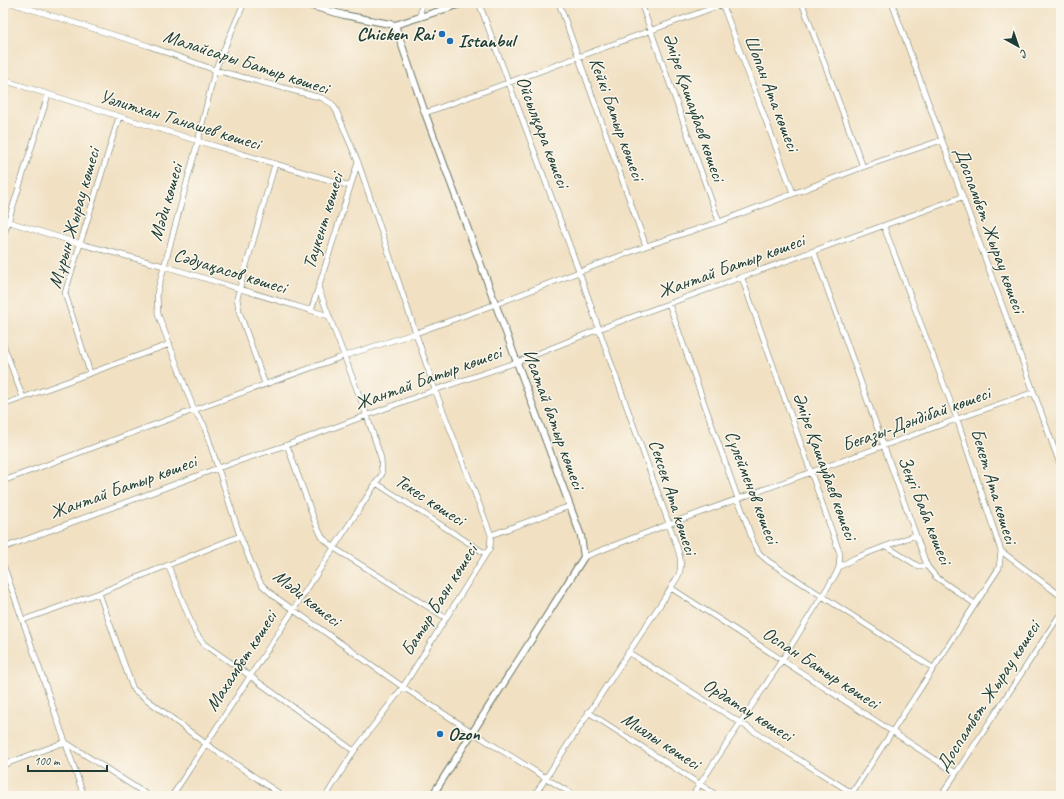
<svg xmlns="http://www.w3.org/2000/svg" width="1064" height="799" viewBox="0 0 1064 799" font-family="Caveat,sans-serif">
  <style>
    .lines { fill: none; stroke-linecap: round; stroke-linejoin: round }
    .minor-casing { stroke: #687666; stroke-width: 6 }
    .tertiary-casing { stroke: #687666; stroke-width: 8 }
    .minor { stroke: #fff; stroke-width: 5 }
    .tertiary { stroke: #fff; stroke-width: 6 }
    .poi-dot { fill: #1f6fb2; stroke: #fbf7ec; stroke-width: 1.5 }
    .labels { text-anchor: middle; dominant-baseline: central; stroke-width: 3; stroke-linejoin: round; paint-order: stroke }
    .poi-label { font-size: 19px; font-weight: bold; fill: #1f3d34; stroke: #fbf7ec; text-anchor: start }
    .street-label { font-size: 19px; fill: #1f3d34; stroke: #fbf7ec }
  </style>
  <rect width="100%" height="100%" fill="#fbf7ec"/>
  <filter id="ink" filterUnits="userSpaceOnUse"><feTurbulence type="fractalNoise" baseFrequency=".025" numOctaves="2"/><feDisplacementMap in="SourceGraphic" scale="8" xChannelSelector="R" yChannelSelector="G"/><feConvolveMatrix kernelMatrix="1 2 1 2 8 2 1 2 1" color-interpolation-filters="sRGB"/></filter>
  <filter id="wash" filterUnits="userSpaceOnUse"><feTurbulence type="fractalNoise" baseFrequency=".012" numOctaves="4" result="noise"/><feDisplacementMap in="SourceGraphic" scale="16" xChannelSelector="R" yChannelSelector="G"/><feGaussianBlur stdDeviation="0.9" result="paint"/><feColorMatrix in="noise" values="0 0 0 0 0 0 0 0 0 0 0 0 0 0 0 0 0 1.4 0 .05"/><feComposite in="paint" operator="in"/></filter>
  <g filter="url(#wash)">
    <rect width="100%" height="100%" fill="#f1e0c2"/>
  </g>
  <g filter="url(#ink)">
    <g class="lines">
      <!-- minor casing -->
      <g class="minor-casing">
        <path id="minor" d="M11 3 149 46 215 70 322 98 332 104 336 110 358 162 435 390 491 535 490 548 486 554 403 687 354 751 326 796
          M479 3 579 271 602 338 669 524C673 539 685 559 679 574 677 579 673 584 671 588L534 796
          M559 3 646 246
          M641 3 719 222
          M722 3 793 193
          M802 3 863 167
          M892 3 1061 467
          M420 17 422 3
          M3 80 198 141 350 186
          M425 113 726 3
          M3 220 81 244 164 266 329 316
          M3 238 48 95
          M814 252 927 566 936 577 975 604
          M669 304 754 544 759 553 768 561 933 668
          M311 311 358 162
          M3 344 23 398
          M90 373 65 293 119 117
          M265 384 239 311 237 298 275 164
          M3 405 170 344
          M287 445 315 522 322 537 334 548 446 618
          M3 481 194 410 344 356 416 333 496 304 646 246 719 222 863 167 942 140
          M376 483 486 554
          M491 535 570 506
          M240 536 204 425 194 410 158 314 157 293 198 141 215 70 244 3
          M886 546 916 535
          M3 548 218 468 287 445 435 390 517 362 599 329 962 197
          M1001 551 1061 596
          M584 557 669 524 957 419 1034 392
          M3 564 84 796
          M168 565 195 632 204 644 250 676 354 751
          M839 567 855 558 886 546 918 566H927
          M671 588 956 773
          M99 593 133 689 206 744 283 796
          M23 620 99 593 240 536 257 577 262 585 275 597 403 687 472 732 575 796
          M628 652 852 793
          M588 712 718 796
          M65 742 149 796
          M3 765 65 742
          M172 796 382 474 381 458 367 416 318 287
          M692 796 782 660 836 574 839 567 840 554 742 278
          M850 796 999 568 1001 551 957 419 884 227
          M941 796 1061 613"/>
      </g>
      <!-- tertiary casing -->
      <g class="tertiary-casing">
        <path id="tertiary" d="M301 3 344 15 395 25 464 3
          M395 25 425 113 581 536 584 557 432 796"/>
      </g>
      <!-- minor -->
      <use href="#minor" class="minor"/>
      <!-- tertiary -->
      <use href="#tertiary" class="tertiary"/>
    </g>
  </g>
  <!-- markers -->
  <g class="poi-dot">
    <circle cx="442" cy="34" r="4"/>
    <circle cx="450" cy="41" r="4"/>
    <circle cx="440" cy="734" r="4"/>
  </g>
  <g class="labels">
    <!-- poi labels -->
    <g class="poi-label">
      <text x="434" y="34" text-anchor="end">Chicken Rai</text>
      <text x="458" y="41">Istanbul</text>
      <text x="448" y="734">Ozon</text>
    </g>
    <!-- street labels -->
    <g class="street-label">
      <text transform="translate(246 62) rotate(18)">Малайсары Батыр көшесі</text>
      <text transform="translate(772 93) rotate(69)">Шопан Ата көшесі</text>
      <text transform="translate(694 107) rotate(71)">Әміре Қашаубаев көшесі</text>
      <text transform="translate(617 119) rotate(70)">Кейкі Батыр көшесі</text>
      <text transform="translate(180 120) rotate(17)">Уәлитхан Танашев көшесі</text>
      <text transform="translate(543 132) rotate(69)">Ойсылқара көшесі</text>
      <text transform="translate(166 202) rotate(-74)">Мәди көшесі</text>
      <text transform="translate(74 218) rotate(-74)">Мұрын Жырау көшесі</text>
      <text transform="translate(323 221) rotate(-73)">Таукент көшесі</text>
      <text transform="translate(990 230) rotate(70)">Доспамбет Жырау көшесі</text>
      <text transform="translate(731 266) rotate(-20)">Жантай Батыр көшесі</text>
      <text transform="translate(230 271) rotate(17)">Сәдуақасов көшесі</text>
      <text transform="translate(428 378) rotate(-20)">Жантай Батыр көшесі</text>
      <text transform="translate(554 419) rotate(70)">Исатай батыр көшесі</text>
      <text transform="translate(916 419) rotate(-20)">Беғазы-Дәндібай көшесі</text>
      <text transform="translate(825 466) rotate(70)">Әміре Қашаубаев көшесі</text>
      <text transform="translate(994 486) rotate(73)">Бекет Ата көшесі</text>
      <text transform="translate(123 487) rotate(-20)">Жантай Батыр көшесі</text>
      <text transform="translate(752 487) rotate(69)">Сүлейменов көшесі</text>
      <text transform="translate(673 497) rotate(72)">Сексек Ата көшесі</text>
      <text transform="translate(430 500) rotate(33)">Текес көшесі</text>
      <text transform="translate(925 510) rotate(68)">Зеңгі Баба көшесі</text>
      <text transform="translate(307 598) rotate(38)">Мәди көшесі</text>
      <text transform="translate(439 600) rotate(-58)">Батыр Баян көшесі</text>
      <text transform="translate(241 661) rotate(-57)">Махамбет көшесі</text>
      <text transform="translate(821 668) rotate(33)">Оспан Батыр көшесі</text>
      <text transform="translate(988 696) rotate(-57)">Доспамбет Жырау көшесі</text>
      <text transform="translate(748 710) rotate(32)">Ордатау көшесі</text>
      <text transform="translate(661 741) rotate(33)">Миялы көшесі</text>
    </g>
  </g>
  <!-- margin -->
  <rect width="1064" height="799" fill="none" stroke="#fbf7ec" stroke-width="16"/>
  <!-- north arrow -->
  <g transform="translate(1018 46) rotate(140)" stroke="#fbf7ec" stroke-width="3" paint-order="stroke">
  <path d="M0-3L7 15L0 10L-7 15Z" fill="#1f3d34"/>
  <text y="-6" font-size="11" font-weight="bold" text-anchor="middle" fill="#1f3d34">С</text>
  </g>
  <!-- scale -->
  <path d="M28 765v6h79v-6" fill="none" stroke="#1f3d34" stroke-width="2"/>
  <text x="34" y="765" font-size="12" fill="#1f3d34" stroke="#fbf7ec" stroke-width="3" paint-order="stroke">100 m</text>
</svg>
